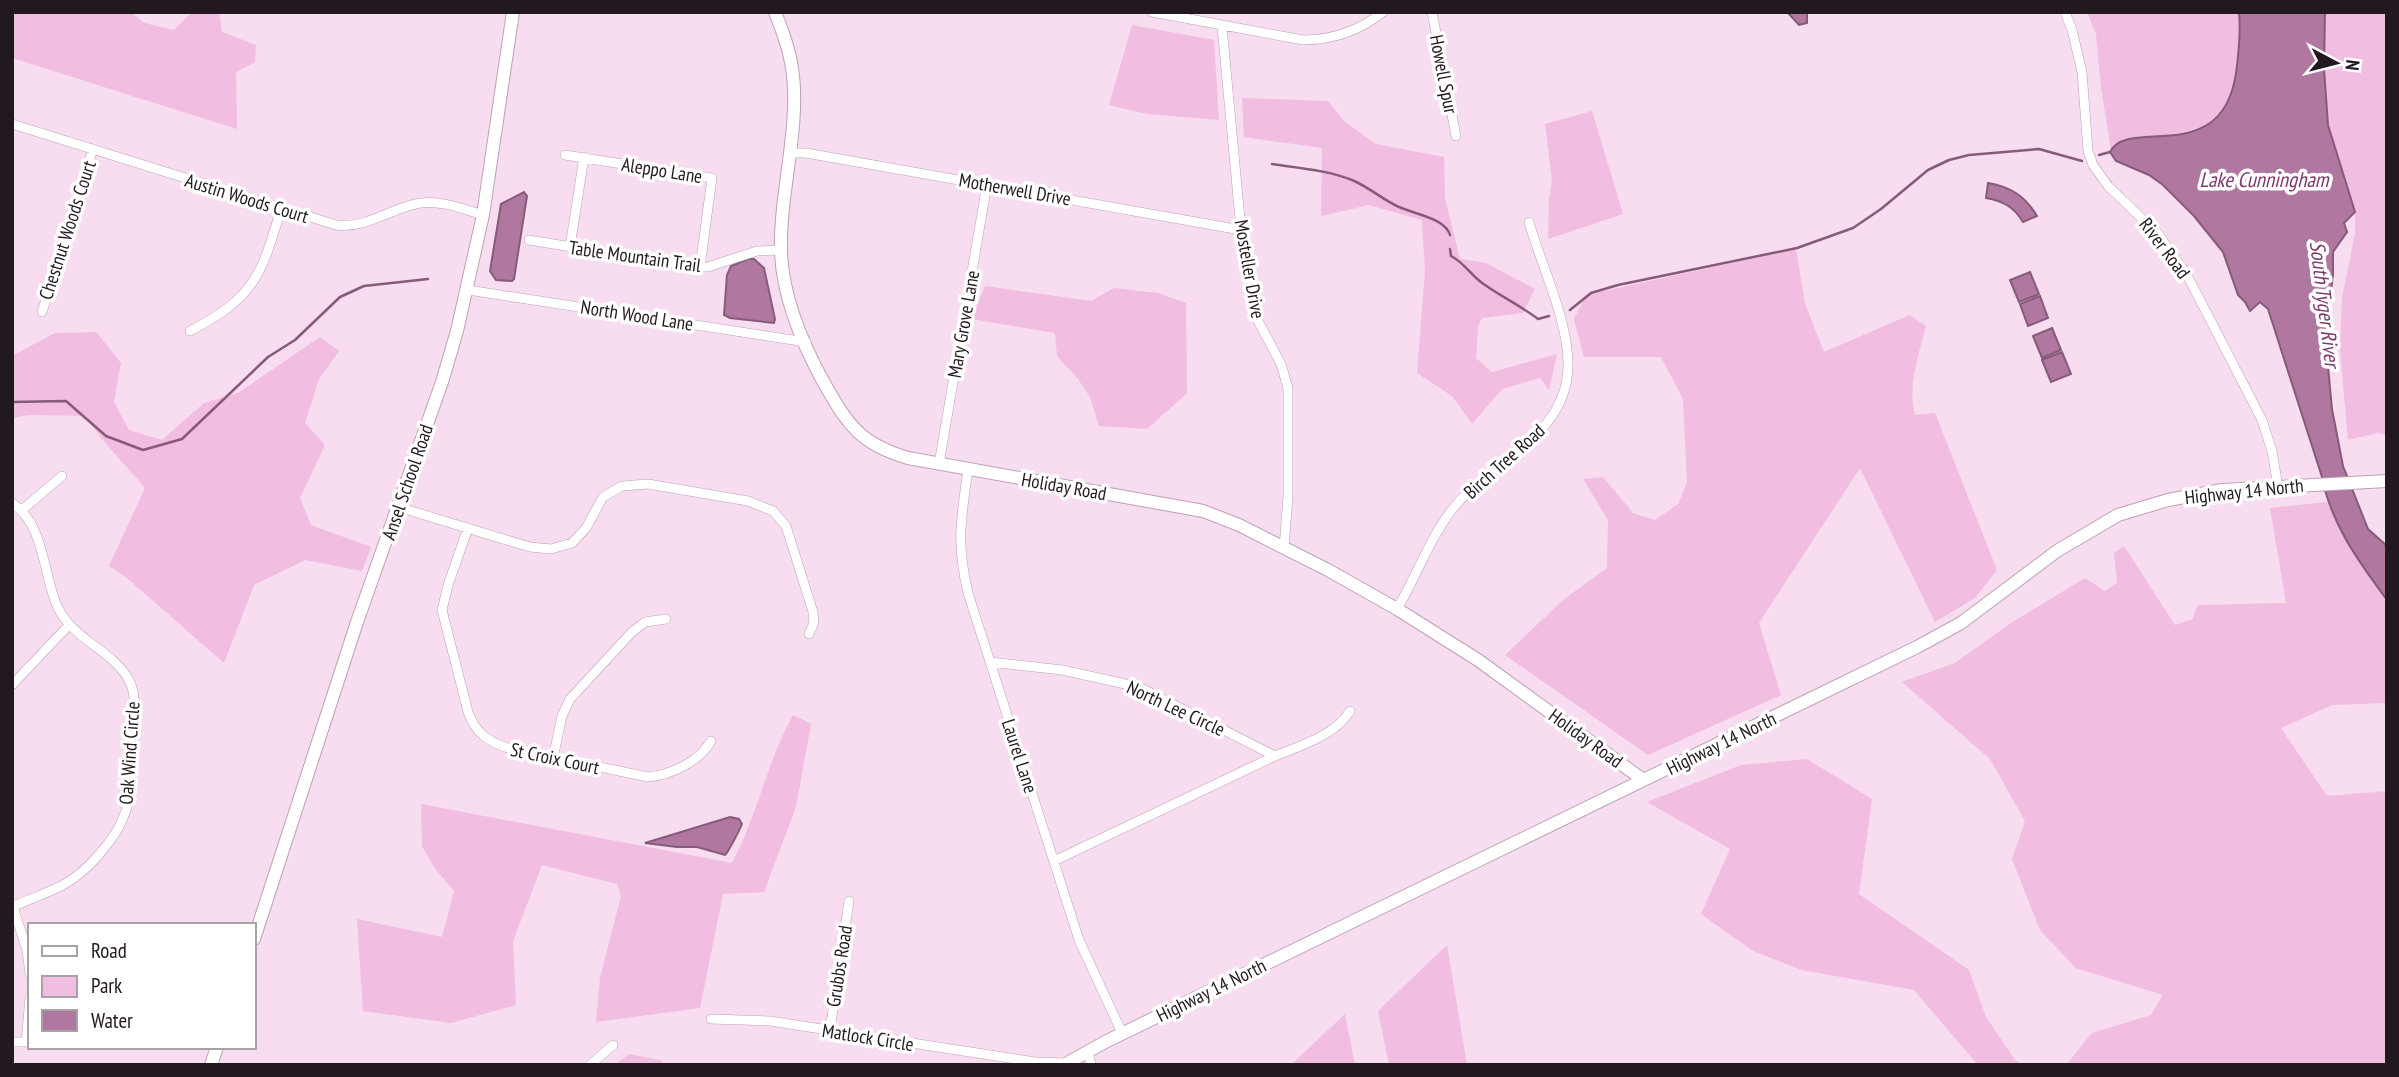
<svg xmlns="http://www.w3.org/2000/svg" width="2399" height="1077" viewBox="0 0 2399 1077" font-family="'PT Sans Narrow',sans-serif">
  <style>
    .green { fill: #f1bde1 }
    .water { fill: #b078a0; stroke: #855b79; stroke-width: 2 }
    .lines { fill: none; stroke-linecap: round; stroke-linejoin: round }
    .stream { stroke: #855b79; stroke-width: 2.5 }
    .street-casing { stroke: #bca2b4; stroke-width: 10 }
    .secondary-casing { stroke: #bca2b4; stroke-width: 14 }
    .street { stroke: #fff; stroke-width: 9 }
    .secondary { stroke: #fff; stroke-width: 12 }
    .labels { text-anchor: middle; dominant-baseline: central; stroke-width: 7; stroke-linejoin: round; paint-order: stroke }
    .street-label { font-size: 19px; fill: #22181f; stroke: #fff }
    .water-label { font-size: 21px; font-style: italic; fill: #7e396d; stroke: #fff }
  </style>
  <rect width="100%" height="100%" fill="#f8dcef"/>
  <!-- green -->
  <path class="green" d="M12 12H131L144 23 174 30 192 12H219L222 32 256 45 255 62 236 72 237 129 12 58Z
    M2087 12H2239C2241 31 2239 47 2237 66 2232 120 2210 128 2160 137 2144 140 2129 143 2113 147L2111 150 2101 88 2096 34Z
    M2325 12H2387V435L2378 433 2348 440 2340 351 2342 298 2355 234V212L2328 125 2324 69Z
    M1132 25 1214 40 1219 120 1147 114 1109 105Z
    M1242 98 1328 101 1344 121 1376 144 1444 157 1445 198 1460 259 1486 263 1535 289 1523 313 1482 318 1478 326 1476 358 1492 372 1557 354 1549 390 1540 378 1502 389 1472 424 1452 396 1417 373 1425 271 1422 220 1369 205 1321 216 1322 148 1244 137Z
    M1592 111 1623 214 1548 239 1549 200 1552 180 1545 124Z
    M1796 249 1805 304 1824 352 1910 315 1926 326C1919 354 1907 386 1915 415L1935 413 1997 570 1975 598 1935 622 1860 468 1759 623 1781 695 1648 755 1505 655 1563 600 1607 568 1608 520 1583 479 1603 477 1633 513 1655 520 1678 504 1687 483 1683 399 1661 357H1584L1574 319 1586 295Z
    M985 286 1091 301 1114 288 1158 293 1186 303 1187 393 1147 429 1099 426 1090 397 1078 379 1057 356 1055 333 972 319Z
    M96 332 121 363 114 402 129 430 162 440 204 403 238 393 320 337 339 351 319 379 305 423 325 445 300 498 311 525 371 547 362 571 305 560 254 585 224 663 127 578 109 566 145 488 101 438 86 416 29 415 12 418V356L55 333Z
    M2327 502 2349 545 2387 600V703L2332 705 2281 728 2327 796 2387 791V1065H2066L2092 1033 2151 1015 2163 995 2076 968 2040 930 2012 859 2025 821 1990 759 1902 682 1955 663 2011 623 2085 578 2105 591 2117 583 2114 553 2124 546 2175 625 2193 619 2197 605 2286 603 2270 508Z
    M793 715 811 724 796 807 764 892 723 894 700 1008 596 1022 600 978 621 896 617 884 542 865 513 941 516 1005 451 1023 363 1011 357 919 442 937 454 891 434 867 422 846 421 804 732 863C757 816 767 762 793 715Z
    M1807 759 1872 799 1859 894 1969 970 1986 1017 2015 1060 2023 1065H1978L1914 990 1802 970 1753 951 1701 914 1730 849 1647 802 1741 765Z
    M1447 945 1467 1065H1389L1378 1011Z
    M1345 1014 1355 1065H1291Z
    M629 1054 660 1060 666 1065H614Z"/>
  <!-- water -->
  <path class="water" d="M1787 12H1807V23L1799 25Z
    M2239 12H2325L2324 69 2328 125 2355 212 2344 223 2347 232 2333 252V274L2327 327V356L2332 409 2343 466 2368 529 2387 546V600C2359 562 2331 524 2322 477L2268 309 2260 302 2250 311 2245 302 2238 295 2223 252 2194 216 2163 185 2149 175 2116 161 2110 152C2128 115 2226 172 2237 66 2239 48 2241 31 2239 12Z
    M1988 183C2011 187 2025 196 2037 216L2023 222C2014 207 2003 201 1986 198Z
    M524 192 527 196 514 279 512 281 496 280 490 271 501 204Z
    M748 259H754L764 268 775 319 774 323 730 318 724 315 727 275 731 266Z
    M2030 272 2039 294 2019 302 2010 280Z
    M2040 296 2048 318 2028 326 2020 304Z
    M2052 328 2061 350 2042 358 2033 336Z
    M2062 352 2071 374 2051 382 2042 360Z
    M730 817 739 819 742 824C740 829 728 853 725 855L697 847H677L645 843Z"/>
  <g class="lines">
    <!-- stream -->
    <path class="stream" d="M2099 155 2110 152
      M1272 164C1298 168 1327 170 1352 180 1369 187 1383 200 1399 207 1414 214 1445 218 1450 235
      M1450 249 1451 256C1465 263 1472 277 1485 285 1502 297 1521 306 1538 319L1549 316
      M1570 310 1591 293 1618 285 1797 248 1853 228 1881 209 1928 170 1949 160 1969 155 2039 149 2082 161
      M12 402 66 401 106 436 143 450 182 439 268 357 295 340 340 297 364 286 428 279"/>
    <!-- street casing -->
    <g class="street-casing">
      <path id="street" d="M1152 12 1303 40C1334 40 1359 31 1383 12
        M1432 12 1456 136
        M2065 12 2072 30 2082 72 2088 151 2093 165 2108 186 2159 235 2187 275 2262 420 2272 451 2278 487
        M1222 26 1241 230 1248 258 1257 319 1281 364 1288 388V496L1284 548
        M12 124 336 225C367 229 390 208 420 203 441 200 463 209 483 215
        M790 153H806L1241 230
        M565 155 712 178 700 267
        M529 240 694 267H708L757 251 781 250
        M570 247 584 157
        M468 290 806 342
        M42 312 93 149
        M190 331C255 297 261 276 281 209
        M939 464 987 184
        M968 469C961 520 956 542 968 593L1079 940 1122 1033
        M12 503C46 526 42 574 58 608 73 639 113 651 129 680 139 699 133 724 132 744 130 766 133 792 125 813 117 838 86 873 63 885 47 893 30 899 14 906
        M398 507 530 547 551 549 572 543 586 528 603 497 622 486 648 484 748 501 773 511 786 526 813 612 814 623 809 634
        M22 510 62 476
        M468 528 448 585 442 610 468 712C475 732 488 742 508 748L648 777C671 775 700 761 711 741
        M1397 609C1416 577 1429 540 1451 511 1489 461 1567 438 1568 366 1569 322 1541 265 1529 222
        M990 662 1062 670 1139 687 1275 756C1300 746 1336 735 1350 711
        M12 685 69 625
        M553 758 562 716 570 699 632 632 645 622 666 619
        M1054 861 1275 756
        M12 904 27 950 30 974
        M711 1019 770 1021 1035 1062 1067 1063
        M830 1030 849 901
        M12 1042H30
        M26 1042 30 998
        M1088 1051 1091 1065
        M590 1065 613 1045"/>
    </g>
    <!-- secondary casing -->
    <g class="secondary-casing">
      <path id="secondary" d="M775 12C782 30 789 48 792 68 801 127 779 193 781 253 783 297 803 345 824 383 848 425 860 444 908 458L1203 511 1239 525 1328 570 1397 609 1478 660 1642 779
        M254 939 357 622 442 382 457 331 483 215 513 12
        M211 1065 217 1047
        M1064 1065 1105 1042 1917 647 1961 623 2057 551 2118 515 2168 500 2222 490 2387 481"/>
    </g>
    <!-- street -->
    <use href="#street" class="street"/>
    <!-- secondary -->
    <use href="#secondary" class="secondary"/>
  </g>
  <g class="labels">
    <!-- street labels -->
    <g class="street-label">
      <text transform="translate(1444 74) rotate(79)">Howell Spur</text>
      <text transform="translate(662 170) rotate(9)">Aleppo Lane</text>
      <text transform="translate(1015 189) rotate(10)">Motherwell Drive</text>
      <text transform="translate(247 198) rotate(17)">Austin Woods Court</text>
      <text transform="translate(67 230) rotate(-72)">Chestnut Woods Court</text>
      <text transform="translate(2165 248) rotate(53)">River Road</text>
      <text transform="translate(635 256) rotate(8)">Table Mountain Trail</text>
      <text transform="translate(1250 269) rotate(80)">Mosteller Drive</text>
      <text transform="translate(637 315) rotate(9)">North Wood Lane</text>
      <text transform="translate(963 324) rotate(-80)">Mary Grove Lane</text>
      <text transform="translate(1504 461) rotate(-42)">Birch Tree Road</text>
      <text transform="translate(407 482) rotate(-71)">Ansel School Road</text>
      <text transform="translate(1064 486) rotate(10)">Holiday Road</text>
      <text transform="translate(2244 491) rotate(-6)">Highway 14 North</text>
      <text transform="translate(1176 708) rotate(25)">North Lee Circle</text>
      <text transform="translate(1586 738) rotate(36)">Holiday Road</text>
      <text transform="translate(1721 743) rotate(-26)">Highway 14 North</text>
      <text transform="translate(129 753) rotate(-86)">Oak Wind Circle</text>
      <text transform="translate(1020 756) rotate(72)">Laurel Lane</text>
      <text transform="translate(555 758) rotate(12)">St Croix Court</text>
      <text transform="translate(839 966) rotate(-81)">Grubbs Road</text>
      <text transform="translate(1211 990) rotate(-26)">Highway 14 North</text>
      <text transform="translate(868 1037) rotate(9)">Matlock Circle</text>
    </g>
    <!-- water labels -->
    <g class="water-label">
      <text x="2264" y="179">Lake Cunningham</text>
      <text transform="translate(2325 304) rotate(83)">South Tyger River</text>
    </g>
  </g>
  <!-- border -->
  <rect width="2399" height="1077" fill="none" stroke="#22181f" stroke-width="28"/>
  <!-- legend -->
  <rect x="28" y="923" width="228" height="126" fill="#ffffff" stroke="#a7a3a5" stroke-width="2"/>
  <rect x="42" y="946" width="35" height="10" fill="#ffffff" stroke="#a7a3a5" stroke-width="2"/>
  <text x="91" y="958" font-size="21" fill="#22181f">Road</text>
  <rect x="42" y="976" width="35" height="21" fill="#f1bde1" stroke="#a7a3a5" stroke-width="2"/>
  <text x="91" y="993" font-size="21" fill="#22181f">Park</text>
  <rect x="42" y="1010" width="35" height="21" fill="#b078a0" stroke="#a7a3a5" stroke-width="2"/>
  <text x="91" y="1028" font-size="21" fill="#22181f">Water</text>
  <!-- north arrow -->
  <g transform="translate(2336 63) rotate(97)" stroke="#ffffff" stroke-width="5" paint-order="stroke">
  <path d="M0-5L12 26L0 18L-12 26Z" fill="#22181f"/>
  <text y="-10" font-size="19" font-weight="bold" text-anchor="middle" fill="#22181f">N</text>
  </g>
</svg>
